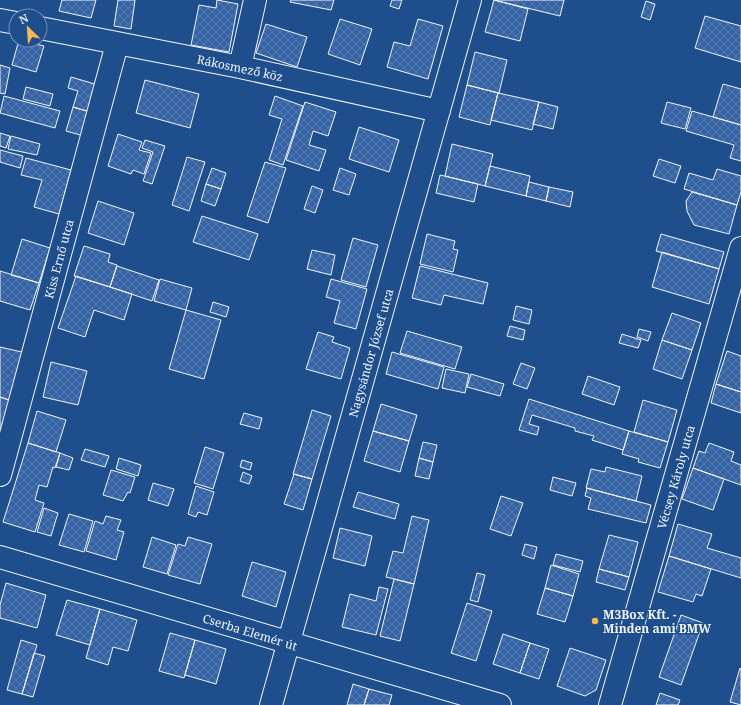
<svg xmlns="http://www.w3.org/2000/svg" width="741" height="705" viewBox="0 0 741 705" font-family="'Noto Serif',serif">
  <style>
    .building { fill: url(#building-cross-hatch); stroke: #f2f6ff }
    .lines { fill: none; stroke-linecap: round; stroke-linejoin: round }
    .minor-casing { stroke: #f2f6ff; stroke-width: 24 }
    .minor { stroke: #1f4e8c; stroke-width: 22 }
    .poi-dot { fill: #ffb74d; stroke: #1f4e8c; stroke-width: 1.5 }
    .labels { text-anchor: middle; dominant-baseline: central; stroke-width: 3; stroke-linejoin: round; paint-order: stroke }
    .street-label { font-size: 12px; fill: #f2f6ff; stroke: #1f4e8c }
    .poi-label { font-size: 12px; font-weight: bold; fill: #f2f6ff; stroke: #1f4e8c; text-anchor: start }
  </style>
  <defs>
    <pattern id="building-cross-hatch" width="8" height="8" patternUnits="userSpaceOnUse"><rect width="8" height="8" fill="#3563a3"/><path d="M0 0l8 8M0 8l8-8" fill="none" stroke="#537ab1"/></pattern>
  </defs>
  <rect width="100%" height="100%" fill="#1f4e8c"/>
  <!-- building -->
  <path class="building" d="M62 0H96L91 18 59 11Z
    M118 0H135L131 29 114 26Z
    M217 0 238 4 229 52 191 45 199 5 216 8Z
    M291 0H334L331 10 290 2Z
    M392 0H402L399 9 390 6Z
    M494 0H564L560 16Z
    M494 0 528 9 520 41 485 32Z
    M646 1 655 4 650 20 641 17Z
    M705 16 741 26V62L695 48Z
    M340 19 372 29 360 65 328 54Z
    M418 19 443 26 428 79 387 67 394 42 410 46Z
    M266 24 307 37 297 67 256 53Z
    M19 40 44 46 36 72 12 65Z
    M475 52 507 60 499 93 467 85Z
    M0 65 10 68 5 94 0 93Z
    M71 77 98 85 90 112 73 107 78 91 68 88Z
    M145 80 199 94 190 128 136 113Z
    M723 84 741 89V125L713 117Z
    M467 85 498 93 490 125 459 117Z
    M26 87 53 94 50 106 23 99Z
    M498 93 539 102 532 130 491 120Z
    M4 96 60 111 55 128 0 113Z
    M275 96 303 106 283 165 269 160 282 119 269 115Z
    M305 102 336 112 328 136 313 131 309 145 326 150 319 171 286 160Z
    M539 102 558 107 553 129 533 124Z
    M667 102 691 108 685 129 661 123Z
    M73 107 90 112 84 136 66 131Z
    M692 111 741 125V161L730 158 734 145 686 131Z
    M359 127 399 140 389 172 349 159Z
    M0 133 10 136 6 148 0 146Z
    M118 134 142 142 139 150 151 153 144 174 133 170 131 174 108 166Z
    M11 136 40 144 37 155 8 149Z
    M145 140 165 146 152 184 143 181 153 152 142 148Z
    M452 144 493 154 485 186 445 176Z
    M0 150 23 156 20 168 0 162Z
    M187 157 205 162 189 211 172 205Z
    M26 158 71 170 59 214 34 207 42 180 21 175Z
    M659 159 681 166 675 183 653 176Z
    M265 162 286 168 268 223 247 216Z
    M490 166 530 176 526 196 485 186Z
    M212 168 226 173 221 189 206 184Z
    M340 168 356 174 349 195 333 190Z
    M717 169 741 176V192L737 205 684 189 689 173 713 180Z
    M440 175 478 184 474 202 436 193Z
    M529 182 549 187 546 201 526 196Z
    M206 184 221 189 215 206 201 201Z
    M312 186 323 190 315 213 304 209Z
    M549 187 573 192 570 207 546 201Z
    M692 192 737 205 729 234 694 225 687 211 686 201Z
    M98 201 134 213 124 245 88 233Z
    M202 216 258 234 249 260 193 242Z
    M427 234 455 241 453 249 458 250 453 272 420 264Z
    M661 234 724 252 719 269 656 251Z
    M353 238 378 245 366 287 341 280Z
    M22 239 50 248 39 283 11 275Z
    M84 246 110 254 108 262 117 265 110 287 74 276Z
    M312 250 335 255 331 275 307 269Z
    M662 252 719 269 709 304 652 287Z
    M117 266 159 280 152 301 110 287Z
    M420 266 488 283 483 304 444 295 441 305 412 298Z
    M0 271 39 283 30 310 0 301Z
    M76 276 132 294 124 320 94 310 85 337 58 328Z
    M160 279 192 288 186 310 154 301Z
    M331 279 367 289 356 329 334 323 340 301 326 297Z
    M213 302 229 307 226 317 210 312Z
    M516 306 532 310 529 324 513 320Z
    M186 310 221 320 204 379 169 369Z
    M672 313 701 323 692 350 662 340Z
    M510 326 525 330 523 340 507 336Z
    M639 329 651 332 648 341 637 337Z
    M407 331 462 347 455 369 400 353Z
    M318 332 334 337 332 342 350 348 341 379 306 369Z
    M622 334 641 340 638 348 619 343Z
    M662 340 692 350 682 379 653 369Z
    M0 347 22 352 9 400 0 397Z
    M727 351 741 356V392L716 384Z
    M392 352 444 367 438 389 386 374Z
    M51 362 87 371 78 405 43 397Z
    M521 363 535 368 527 389 513 384Z
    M446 369 469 374 465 393 442 388Z
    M471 374 504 384 500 396 467 387Z
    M588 376 620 387 614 405 582 394Z
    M716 384 741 392V413L711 403Z
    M0 397 9 400 1 431 0 430Z
    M529 399 629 431 623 450 592 440 594 436 575 431V428L532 415 529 424 539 427 537 435 519 430Z
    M643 400 677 410 668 442 634 432Z
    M381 404 417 415 409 441 373 431Z
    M312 410 331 416 312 479 293 474Z
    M37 411 66 420 56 452 28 443Z
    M244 413 262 418 259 429 240 424Z
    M373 431 409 441 400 472 364 461Z
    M629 431 668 442 660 468 638 462 639 459 622 454Z
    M423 442 437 445 433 462 419 458Z
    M28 443 60 453 55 468 53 467 47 487 39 485 35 500 44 503 35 532 3 522Z
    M709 443 734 452 731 461 741 465V485L693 468 699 451 705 453Z
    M205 447 224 453 213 489 194 483Z
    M85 449 109 456 105 467 81 460Z
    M60 453 73 458 69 470 56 467Z
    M119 458 141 465 138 476 116 469Z
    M419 458 433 462 429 479 415 476Z
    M242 460 252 463 250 470 240 467Z
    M606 467 642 476 636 501 586 488 591 469 605 472Z
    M693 468 724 479 713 510 682 499Z
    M111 470 135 477 130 493 128 492 123 501 103 495Z
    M243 472 252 476 249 484 240 481Z
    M294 474 312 479 303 510 284 504Z
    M553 477 576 483 572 496 550 490Z
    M153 483 174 489 168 506 148 500Z
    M196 486 214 492 207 515 198 512 196 517 188 514Z
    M587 488 651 505 646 523 588 509 591 498 585 496Z
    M358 492 399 504 395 519 353 507Z
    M501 496 523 503 511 536 490 529Z
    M44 508 58 513 51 536 37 532Z
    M69 514 93 521 84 552 59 545Z
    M106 516 121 520 117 530 124 532 116 560 86 551 95 521 103 524Z
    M412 516 429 520 414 584 386 577 393 551 403 553Z
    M678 524 712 534 707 548 741 558V578L669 556Z
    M340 528 372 536 365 566 333 558Z
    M609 535 638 542 629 577 599 569Z
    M152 537 176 545 167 574 143 567Z
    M188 537 212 544 200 584 168 575 178 544 185 546Z
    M525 544 537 547 534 559 522 555Z
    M556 554 583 561 580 572 553 565Z
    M669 556 711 569 702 596 696 594 693 602 658 592Z
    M252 562 286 572 276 607 242 596Z
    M551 565 579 574 573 596 545 588Z
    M599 569 629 577 625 590 596 582Z
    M477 573 485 575 478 602 470 600Z
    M394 579 414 584 400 641 380 636Z
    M6 583 46 595 37 628 0 618V605Z
    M379 587 388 589 376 635 342 627 350 594 376 601Z
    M545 588 573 596 565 622 537 614Z
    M67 600 100 609 90 645 56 635Z
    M467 603 492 611 476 661 451 653Z
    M100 609 137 620 128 651 113 647 108 665 86 658Z
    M681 615 703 623 681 685 659 677Z
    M170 633 195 640 184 678 159 671Z
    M503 634 530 643 520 673 493 664Z
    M21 640 37 645 22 694 7 690Z
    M195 640 226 649 216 684 185 675Z
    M530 643 549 649 539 679 520 673Z
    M570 648 606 660 596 690 585 696 557 686Z
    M34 653 45 656 33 697 22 694Z
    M740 668 741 669V705L730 702Z
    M353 684 369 689 364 705H347Z
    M369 689 392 695 389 705H364Z
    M660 693 680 700 678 705H656Z"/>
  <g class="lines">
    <!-- minor casing -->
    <g class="minor-casing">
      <path id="minor" d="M0 20 16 23
        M40 28 240 67 439 111
        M240 67 255 0
        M0 475 117 44
        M0 557 500 705
        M271 705 470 0
        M610 705 741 248"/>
    </g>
    <!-- minor -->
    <use href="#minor" class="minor"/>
  </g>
  <!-- markers -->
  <circle class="poi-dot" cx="595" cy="621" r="4"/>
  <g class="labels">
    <!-- street labels -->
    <g class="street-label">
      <text transform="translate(240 68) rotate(12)">Rákosmező köz</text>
      <text transform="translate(59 259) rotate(-75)">Kiss Ernő utca</text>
      <text transform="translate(371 353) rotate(-74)">Nagysándor József utca</text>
      <text transform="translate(676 477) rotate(-74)">Vécsey Károly utca</text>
      <text transform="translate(250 632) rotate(17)">Cserba Elemér út</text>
    </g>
    <!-- poi labels -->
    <g class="poi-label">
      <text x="603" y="614">M3Box Kft. -<tspan x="603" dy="14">Minden ami BMW</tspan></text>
    </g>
  </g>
  <!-- north arrow -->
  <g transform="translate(28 28) rotate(335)"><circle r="19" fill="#1f4e8c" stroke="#7391ba"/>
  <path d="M0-3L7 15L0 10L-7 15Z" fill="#ffb74d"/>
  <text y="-6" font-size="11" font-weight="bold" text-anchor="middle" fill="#f2f6ff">N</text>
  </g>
</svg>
